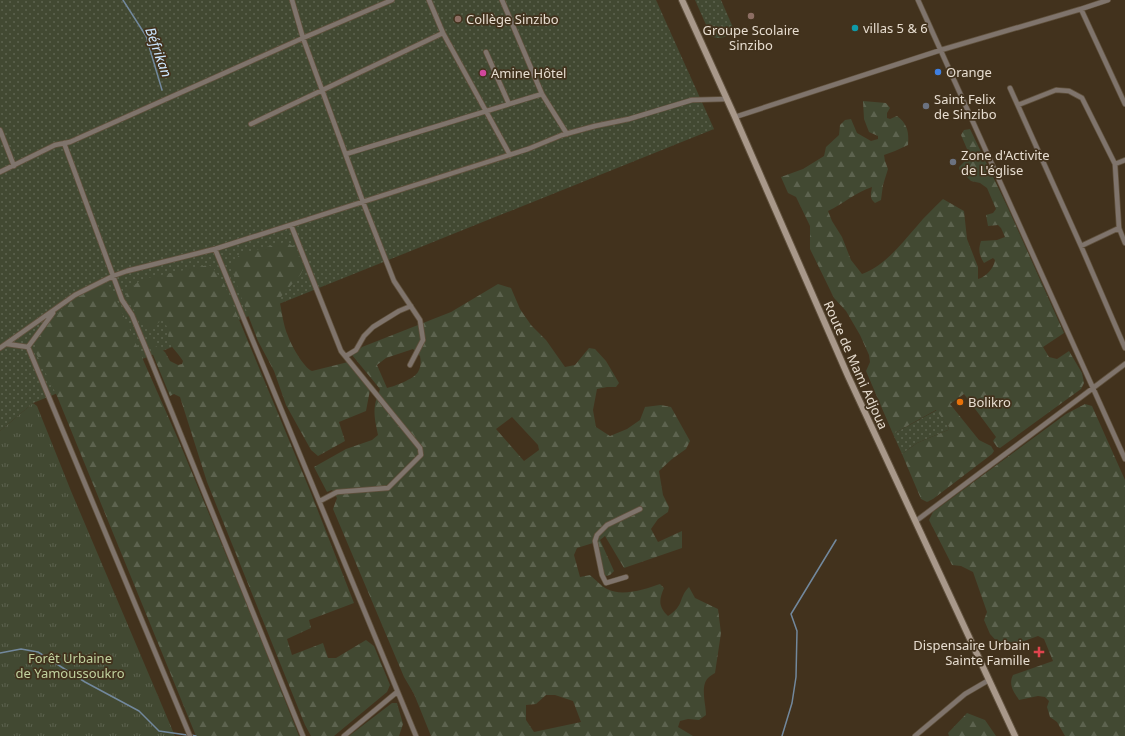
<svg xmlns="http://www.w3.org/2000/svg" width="1125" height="736" viewBox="0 0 1125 736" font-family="'Noto Sans',sans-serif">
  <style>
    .grass { fill: url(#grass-dots) }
    .forest { fill: url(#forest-firs); fill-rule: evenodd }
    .park { fill: url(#park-tufts) }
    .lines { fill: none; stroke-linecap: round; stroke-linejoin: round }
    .stream { stroke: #72889d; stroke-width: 1.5 }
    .street-casing { stroke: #60513d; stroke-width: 6 }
    .secondary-casing { stroke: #60513d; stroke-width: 8 }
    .street { stroke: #7f746c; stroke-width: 4.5 }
    .secondary { stroke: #a8988a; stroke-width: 6 }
    .education-dot { fill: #8d6e63; stroke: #42321d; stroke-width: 1.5 }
    .culture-dot { fill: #0f9aa8; stroke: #42321d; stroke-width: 1.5 }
    .shop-dot { fill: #3f7fe0; stroke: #42321d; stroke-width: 1.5 }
    .hotel-dot { fill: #d1479c; stroke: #42321d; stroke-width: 1.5 }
    .worship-dot { fill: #6b7280; stroke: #42321d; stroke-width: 1.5 }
    .food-dot { fill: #e8710a; stroke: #42321d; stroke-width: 1.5 }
    .health-dot { fill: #e0444e; stroke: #42321d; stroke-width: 1.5 }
    .labels { text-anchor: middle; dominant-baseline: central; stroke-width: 3.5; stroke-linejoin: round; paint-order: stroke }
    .poi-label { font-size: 13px; fill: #e7ddd0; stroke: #42321d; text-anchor: start }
    .street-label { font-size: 13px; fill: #e7ddd0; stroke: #42321d }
    .park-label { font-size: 13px; fill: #c1d29e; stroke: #42321d }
    .water-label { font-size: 14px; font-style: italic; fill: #cbe4fc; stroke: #42321d }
  </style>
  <defs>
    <pattern id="grass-dots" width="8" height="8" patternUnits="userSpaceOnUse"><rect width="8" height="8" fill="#424932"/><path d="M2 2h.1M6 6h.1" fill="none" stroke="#5d634f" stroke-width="1.8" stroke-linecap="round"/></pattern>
    <pattern id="forest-firs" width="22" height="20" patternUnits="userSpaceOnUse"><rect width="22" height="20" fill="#424932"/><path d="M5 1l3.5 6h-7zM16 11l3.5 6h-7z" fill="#5d634f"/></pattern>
    <pattern id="park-tufts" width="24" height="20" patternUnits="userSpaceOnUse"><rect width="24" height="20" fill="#424932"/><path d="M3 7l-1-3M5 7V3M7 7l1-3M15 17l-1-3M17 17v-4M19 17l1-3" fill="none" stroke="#5d634f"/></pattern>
  </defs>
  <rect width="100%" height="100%" fill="#42321d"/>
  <!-- grass -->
  <path class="grass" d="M0 0H656L714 129 33 403 0 431Z
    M695 0H721L735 32C726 36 720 41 711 36Z
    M937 410 949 427 948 430 917 443 902 454 893 434Z"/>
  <!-- forest -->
  <path class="forest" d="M863 101 886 103 890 108 887 113V118L890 119 897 116C908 124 909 133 908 145L895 151 884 155 885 161 888 169 883 185 881 200 875 203C869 198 871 194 872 187 856 192 843 204 828 211L832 221 842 237 851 260 862 274C886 265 901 244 917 226 925 216 934 208 943 199L964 211 967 239 978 267V279C986 277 994 268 995 260L993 258 984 263C979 255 978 250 981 241L997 240 1005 237 1001 228 998 225 988 226 986 215 993 213 996 209 987 188 980 183 971 181 959 169V167L970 156 961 135 964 130 970 129 1008 208 1064 333 1043 347 1049 357 1057 359 1069 351 1082 373 1084 383 1081 389 1000 448 997 447 993 441 996 437 964 394 950 404 979 440 991 446 994 451 992 454 933 499 927 502 921 499 902 454 917 443 948 430 949 427 936 410 893 434 866 371 870 362 869 355 860 335 846 311 834 298 810 249V226L796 197 788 193 781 177 803 169 824 156 826 147 839 135 840 125 845 120 851 119 857 133 871 141 878 139V136L869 132 864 119Z
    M285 242 295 247 304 266 301 274 279 299C282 311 283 325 288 336 291 345 304 368 312 371L348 362 370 390 366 411 339 422 345 441 318 456 311 450 286 405 274 371 258 341 240 294 231 267 233 261 241 254Z
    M208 265 212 267 223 281 311 493 354 603 309 620 311 628 287 639 292 655 323 643 328 658H336L366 640 374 646 390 685 387 692 334 736H311L305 725 207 482 180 397 174 394 170 396 149 345 148 337 157 347 165 352 170 361 178 365 182 364 183 361C176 349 165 345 169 330L163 320 148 329 145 327 126 298 128 289 143 279Z
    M498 284 511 288 520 309 531 325 546 340 565 367 575 365 589 348 595 349 606 361 619 383 616 387H607L597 389 593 410 596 427 610 436 627 429 640 420 645 407 661 405 671 407 690 441 686 449 672 459 659 471 663 495 669 507 668 512 658 519 651 529 658 542 682 531V548L624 568 605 536 600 540 614 571 610 575 606 576 604 574 593 543 577 548 574 555 580 577 590 575C596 580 601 586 607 589 622 597 646 589 660 584L664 588C659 600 658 606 668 616 685 605 678 598 689 587L695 598 718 609 721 633 715 673C713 674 710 676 708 678 700 686 706 705 706 715L699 720 688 719 680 721 678 727 693 736H431L414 694 404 677 333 509 337 498 332 490 327 492 314 467 346 449 372 440 378 435C374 416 372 408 380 389L352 355 362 347 451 312ZM413 349 420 356C421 361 421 367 418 372 414 379 395 386 387 388L377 365 386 358ZM512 417 538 445 539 450 524 461 496 429ZM546 695H555L573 701 581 722 534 732 526 720V705L536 704Z
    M102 285 111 287 178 439 256 627 299 736H196L57 396 36 353 37 337 50 321 68 303 90 289Z
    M1085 404 1092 406 1125 480V736H1065L1057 722 1050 717 1047 707 1049 701 1045 697 1038 696 1019 700C1014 692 1008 685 1013 675L1053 661 1044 639 1038 636 1008 647H1002L990 634 984 620 987 612 973 572 961 566 952 565 929 520 933 512 1066 414Z
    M392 703H397L403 724 399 736H349Z
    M967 713 985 720 996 736H949L948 733Z"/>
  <!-- park -->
  <path class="park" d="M33 403 37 406 71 491 175 736H0V431Z"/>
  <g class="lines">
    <!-- stream -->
    <path class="stream" d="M123 0 146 36 162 90
      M0 653 21 649 38 652 85 682 139 711 159 731 187 735
      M191 735 196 736
      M782 736 792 703 796 677 797 631 791 614 836 540"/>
    <!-- street casing -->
    <g class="street-casing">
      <path id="street" d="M292 0 303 38 363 202 394 281 420 320 423 340 410 365
        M429 0 443 33 510 155
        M502 0 542 94 567 134
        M918 0 1125 459
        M1081 9 1125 104
        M486 52 509 104
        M1010 88 1081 246 1125 348
        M1018 105 1056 90 1069 91 1082 98 1115 164 1119 228 1125 243
        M735 117 941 50 1081 9 1108 0
        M251 124 443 33
        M0 130 14 166
        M64 143 122 300 132 315 147 351 303 736
        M346 154 542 94
        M1115 164 1125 160
        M0 172 55 145 70 142 303 38 392 0
        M291 225 341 351 420 448 421 455 388 488 337 492 320 501
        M1081 246 1119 228
        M215 249 416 736
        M7 344 28 347 190 736
        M28 347 53 313
        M0 348 75 295 113 276 127 271 215 249 528 149 562 135 595 126 629 119 692 100 727 99
        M346 356 356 350 364 336 373 327 399 311 411 306
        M916 521 1125 364
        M626 577 606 583 602 575 595 541 597 535 607 525 640 509
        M344 736 397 692
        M915 736 965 694 989 680"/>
    </g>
    <!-- secondary casing -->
    <g class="secondary-casing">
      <path id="secondary" d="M682 0 735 117 848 376 1015 736"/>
    </g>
    <!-- street -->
    <use href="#street" class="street"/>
    <!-- secondary -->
    <use href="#secondary" class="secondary"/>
  </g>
  <!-- markers -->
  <g class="education-dot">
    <circle cx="751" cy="16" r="4"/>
    <circle cx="458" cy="19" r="4"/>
  </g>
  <circle class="culture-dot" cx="855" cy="28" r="4"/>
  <circle class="shop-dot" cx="938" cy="72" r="4"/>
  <circle class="hotel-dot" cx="483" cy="73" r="4"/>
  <g class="worship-dot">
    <circle cx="926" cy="106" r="4"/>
    <circle cx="953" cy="162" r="4"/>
  </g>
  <circle class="food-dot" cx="960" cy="402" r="4"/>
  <path class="health-dot" d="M1037 646h4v4h4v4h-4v4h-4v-4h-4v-4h4z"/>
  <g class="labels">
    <!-- poi labels -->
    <g class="poi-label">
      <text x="466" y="19">Collège Sinzibo</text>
      <text x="863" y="28">villas 5 &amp; 6</text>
      <text x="751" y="30" text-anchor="middle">Groupe Scolaire<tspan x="751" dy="15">Sinzibo</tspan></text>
      <text x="946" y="72">Orange</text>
      <text x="491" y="73">Amine Hôtel</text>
      <text x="934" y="99">Saint Felix<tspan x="934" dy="15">de Sinzibo</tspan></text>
      <text x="961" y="155">Zone d'Activite<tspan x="961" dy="15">de L'église</tspan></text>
      <text x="968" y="402">Bolikro</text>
      <text x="1030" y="645" text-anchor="end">Dispensaire Urbain<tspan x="1030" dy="15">Sainte Famille</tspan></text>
    </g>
    <!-- street labels -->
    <g class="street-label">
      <text transform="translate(856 365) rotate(66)">Route de Mami Adjoua</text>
    </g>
    <!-- park labels -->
    <g class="park-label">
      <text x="70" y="658">Forêt Urbaine<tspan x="70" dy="15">de Yamoussoukro</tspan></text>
    </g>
    <!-- water labels -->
    <g class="water-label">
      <text transform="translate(159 52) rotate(70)">Béfrikan</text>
    </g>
  </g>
</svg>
